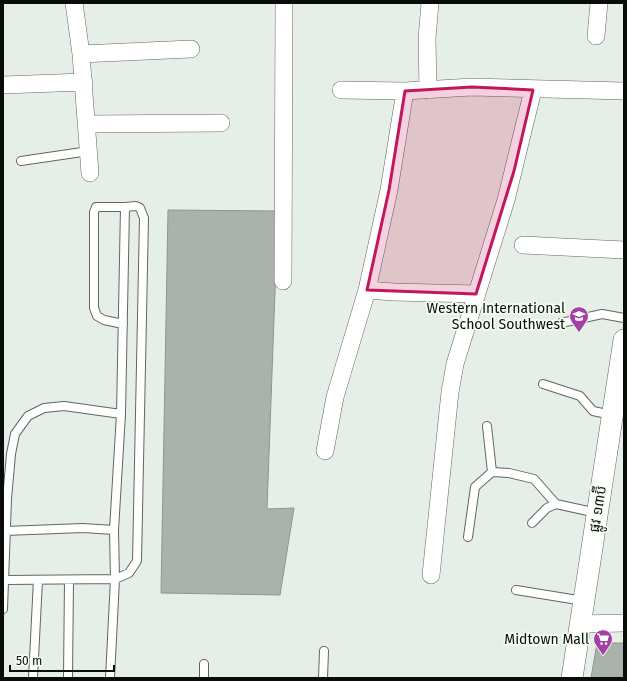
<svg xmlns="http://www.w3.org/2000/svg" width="627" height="681" viewBox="0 0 627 681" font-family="'Fira Sans','Noto Sans Khmer',sans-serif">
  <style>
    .building { fill: #aab3ab; stroke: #8e968f }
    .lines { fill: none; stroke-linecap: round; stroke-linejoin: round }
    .service-casing { stroke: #5f6760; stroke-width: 10 }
    .minor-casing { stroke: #5f6760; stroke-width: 18 }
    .tertiary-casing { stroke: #5f6760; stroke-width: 22 }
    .service { stroke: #fff; stroke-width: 8 }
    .minor { stroke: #fff; stroke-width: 17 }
    .tertiary { stroke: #fff; stroke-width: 21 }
    .marked { fill: #c2185b; fill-opacity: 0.2; stroke: #c2185b; stroke-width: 3; stroke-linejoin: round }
    .labels { text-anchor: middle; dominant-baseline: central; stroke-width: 3.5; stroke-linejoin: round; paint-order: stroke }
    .poi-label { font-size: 14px; fill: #0a0c0a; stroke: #f3fdf4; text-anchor: end }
    .street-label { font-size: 14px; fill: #0a0c0a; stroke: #f3fdf4 }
  </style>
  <rect width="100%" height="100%" fill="#e6efe7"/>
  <!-- building -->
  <path class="building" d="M168 210 278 211 267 509 294 508 280 595 161 593Z
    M597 643H624V678H591Z"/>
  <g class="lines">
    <!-- service casing -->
    <g class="service-casing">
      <path id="service" d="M21 161 89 151
        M561 323 602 314 624 318
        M123 324 104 320 97 316 94 308V212L96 207H125
        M543 384 580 396 593 411 612 415
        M487 426 492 472
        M532 523 547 508 556 504 597 513
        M5 531 83 528 114 530
        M468 537 475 487 492 472 509 473 534 479 556 504
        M5 580 115 579 129 573 137 561 144 218 140 208 136 206 125 207 121 414 114 530 115 579 110 678
        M516 590 584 601
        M3 609 7 499 11 454 15 434 28 416 44 408 64 406 121 414
        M204 664V678
        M33 678 38 580
        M68 678 69 580
        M323 678 324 651"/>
    </g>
    <!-- minor casing -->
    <g class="minor-casing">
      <path id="minor" d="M74 3 81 54 90 173
        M596 36 599 3
        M81 54 191 49
        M3 85 84 82
        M341 90 405 91 472 87 624 91
        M428 90 427 38 430 3
        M87 124 221 123
        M523 245 624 250
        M283 281 284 3
        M367 290 394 292 476 294
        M325 451 335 397 367 290 389 190 405 91
        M431 575 450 392 455 364 506 200 533 90
        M581 624 624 623"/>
    </g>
    <!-- tertiary casing -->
    <g class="tertiary-casing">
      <path id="tertiary" d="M572 678 624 340"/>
    </g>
    <!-- service -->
    <use href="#service" class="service"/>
    <!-- minor -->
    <use href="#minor" class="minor"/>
    <!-- tertiary -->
    <use href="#tertiary" class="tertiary"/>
  </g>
  <!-- marked area -->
  <path class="marked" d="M472 87 533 90 514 171 476 294 367 290 389 190 405 91Z"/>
  <!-- icons -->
  <defs>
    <g id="school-pin" transform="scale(1)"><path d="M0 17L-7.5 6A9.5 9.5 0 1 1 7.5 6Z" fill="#a53fa3" stroke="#f3fdf4"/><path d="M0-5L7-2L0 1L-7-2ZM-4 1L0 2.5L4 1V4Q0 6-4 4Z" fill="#fff"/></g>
    <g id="supermarket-pin" transform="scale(1)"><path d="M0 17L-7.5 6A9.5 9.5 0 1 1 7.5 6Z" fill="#a53fa3" stroke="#f3fdf4"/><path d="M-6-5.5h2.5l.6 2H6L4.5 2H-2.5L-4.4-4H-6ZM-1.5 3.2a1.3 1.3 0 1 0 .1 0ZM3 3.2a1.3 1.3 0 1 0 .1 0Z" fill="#fff"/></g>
  </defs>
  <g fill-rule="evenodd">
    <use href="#school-pin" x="579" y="316"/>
    <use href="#supermarket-pin" x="603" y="639"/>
  </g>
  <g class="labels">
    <!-- poi labels -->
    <g class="poi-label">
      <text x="565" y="308">Western International<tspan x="565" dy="16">School Southwest</tspan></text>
      <text x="589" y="639">Midtown Mall</text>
    </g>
    <!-- street labels -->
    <g class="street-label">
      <text transform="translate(598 509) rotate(-81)">ផ្លូវ ១៣ប៊ី</text>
    </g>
  </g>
  <!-- border -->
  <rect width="627" height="681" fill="none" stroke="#0a0c0a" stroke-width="8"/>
  <!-- scale -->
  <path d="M10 665v6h104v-6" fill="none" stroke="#0a0c0a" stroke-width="2"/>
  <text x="16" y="665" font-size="12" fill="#0a0c0a" stroke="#f3fdf4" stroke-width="3" paint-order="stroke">50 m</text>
</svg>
